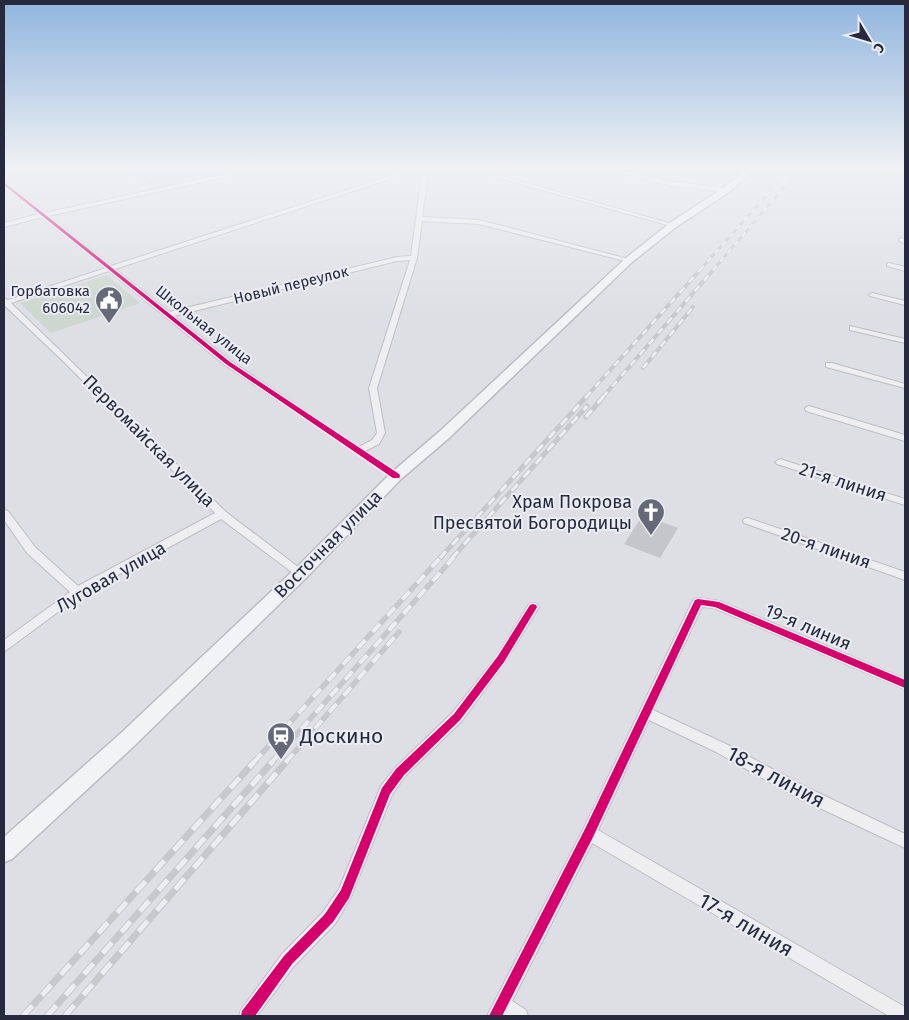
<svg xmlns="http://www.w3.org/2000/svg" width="909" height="1020" viewBox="0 0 909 1020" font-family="'Fira Sans',sans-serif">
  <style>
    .built { fill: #ccced7 }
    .green { fill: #cdd7cf }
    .building { fill: #c4c6cb }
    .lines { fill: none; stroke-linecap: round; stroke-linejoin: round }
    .street-casing { stroke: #bdbdc2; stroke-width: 2 }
    .primary-casing { stroke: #bbbcc2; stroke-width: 3 }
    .street { fill: #eeeef1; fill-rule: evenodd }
    .primary { fill: #f2f3f5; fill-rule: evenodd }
    .rail-far4-casing { stroke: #c7c8cc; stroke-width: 3 }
    .rail-far3-casing { stroke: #c7c8cc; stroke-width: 4 }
    .rail-far2-casing { stroke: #c7c8cc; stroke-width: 5 }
    .rail-far1-casing { stroke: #c7c8cc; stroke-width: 5.5 }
    .rail-casing { stroke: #c7c8cc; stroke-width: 7 }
    .rail-far4 { stroke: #ebedf4; stroke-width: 2; stroke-dasharray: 5.5; stroke-linecap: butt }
    .rail-far3 { stroke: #ebedf4; stroke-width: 2.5; stroke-dasharray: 7; stroke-linecap: butt }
    .rail-far2 { stroke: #ebedf4; stroke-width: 3; stroke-dasharray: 9; stroke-linecap: butt }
    .rail-far1 { stroke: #ebedf4; stroke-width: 4; stroke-dasharray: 11; stroke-linecap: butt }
    .rail { stroke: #ebedf4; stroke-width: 5; stroke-dasharray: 14; stroke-linecap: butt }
    .cycleway-casing { stroke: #ebedf4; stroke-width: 3 }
    .cycleway { fill: #d6006c; fill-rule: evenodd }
    .labels { text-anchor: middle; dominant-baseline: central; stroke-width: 4; stroke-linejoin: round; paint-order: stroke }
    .far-street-label { font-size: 15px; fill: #262a3c; stroke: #ebedf4 }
    .far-poi-label { font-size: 15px; fill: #262a3c; stroke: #ebedf4; text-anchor: end }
    .street-label { font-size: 18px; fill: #262a3c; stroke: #ebedf4 }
    .poi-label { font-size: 18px; fill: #262a3c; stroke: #ebedf4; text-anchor: end }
    .near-poi-label { font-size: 21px; fill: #262a3c; stroke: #ebedf4; text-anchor: start }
    .near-street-label { font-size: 21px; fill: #262a3c; stroke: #ebedf4 }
  </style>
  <rect width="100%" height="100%" fill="#dedfe4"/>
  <!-- built -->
  <path class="built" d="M114 169H232L235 171 158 188Z"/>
  <!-- green -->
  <path class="green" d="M107 275 140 303 51 333 20 303Z"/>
  <!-- building -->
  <path class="building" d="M643 515 678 528 660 558 624 544Z"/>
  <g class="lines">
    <!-- street casing -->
    <g class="street-casing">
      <path id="street" d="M249 169H260L48 216 111 266 402 172 413 169H426L428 174 422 217 479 220 632 260 629 262 479 224 422 221 417 258 377 388 385 433 379 444 365 451 399 474 401 476 396 479 225 365 109 271 11 303 226 512 306 573 305 576H297L221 519 81 595 8 649 4 651V640L70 592 27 553 4 520V510L8 511 35 547 78 586 215 513 62 360 4 305V298L8 300 106 268 43 217 4 227V223L39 214 4 186V181L45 213ZM421 171 422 174 411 256 397 257 169 312 115 269 405 174ZM410 260 369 388 377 433 372 440 359 447 231 361 174 316 397 261Z
        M467 169H476L676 225 671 226Z
        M604 169H614L668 181 726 188 729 190 726 192 668 185Z
        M732 169H743L752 172 749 174Z
        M901 238 905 239V243L899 241V239Z
        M889 263 905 267V271L887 266V264Z
        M872 293 905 301V305L870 296 869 295Z
        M850 326 905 339V343L850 330Z
        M826 363H832L905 384V388L826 367Z
        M809 406 905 435V441L806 411 805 409 806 407Z
        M780 459 905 499V505L777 464 775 462Z
        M748 518 905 572V580L744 523 743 521 744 519Z
        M698 598 720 601 905 679V689L714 608 702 607 653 710 726 744 804 786 905 834V848L794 796 716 752 649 720 598 830 905 1007V1016H889L592 843 512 1001 526 1010 528 1016H487L584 828 692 602 694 599Z
        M533 603 537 604 539 607 505 662 462 721 405 776 392 795 350 899 335 924 294 966 257 1016H239L241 1010 282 954 323 912 339 889 381 786 395 768 452 713 497 656 529 604Z"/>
    </g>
    <!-- primary casing -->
    <g class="primary-casing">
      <path id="primary" d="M747 169H756L729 192 676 227 632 262 449 438 401 479 307 577 134 746 12 859 4 862V837L120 734 295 569 391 473 439 432 626 258 670 223 723 188Z"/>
    </g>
    <!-- street -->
    <use href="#street" class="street"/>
    <!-- primary -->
    <use href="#primary" class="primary"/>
    <!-- rail-far4 casing -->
    <g class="rail-far4-casing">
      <path id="rail-far4" d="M700 270 790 169
        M713 270 800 169"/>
    </g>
    <!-- rail-far3 casing -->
    <g class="rail-far3-casing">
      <path id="rail-far3" d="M643 368 693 307
        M586 397 701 269
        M603 397 714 269"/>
    </g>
    <!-- rail-far2 casing -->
    <g class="rail-far2-casing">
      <path id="rail-far2" d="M586 417 604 396
        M440 558 587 396
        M452 558 587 406"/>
    </g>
    <!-- rail-far1 casing -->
    <g class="rail-far1-casing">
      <path id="rail-far1" d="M254 762 441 557
        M272 762 454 557
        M286 762 399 632"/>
    </g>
    <!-- rail casing -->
    <g class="rail-casing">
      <path id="rail" d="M23 1016 255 761
        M47 1016 273 761
        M65 1016 287 761"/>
    </g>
    <!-- rail-far4 -->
    <use href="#rail-far4" class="rail-far4"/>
    <!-- rail-far3 -->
    <use href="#rail-far3" class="rail-far3"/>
    <!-- rail-far2 -->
    <use href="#rail-far2" class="rail-far2"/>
    <!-- rail-far1 -->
    <use href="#rail-far1" class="rail-far1"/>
    <!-- rail -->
    <use href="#rail" class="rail"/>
    <!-- cycleway casing -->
    <g class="cycleway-casing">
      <path id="cycleway" d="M4 182 230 362 399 474 400 476 399 478H393L226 364 4 185Z
        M698 599 719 602 905 680V688L715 607 701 605 593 837 502 1016H489L585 829 694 602 695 600Z
        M533 604 536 605 537 607 504 662 460 720 404 775 390 794 349 898 333 922 292 964 255 1016H241L242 1011 284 956 325 914 341 890 382 788 396 769 454 714 498 656 530 605Z"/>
    </g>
    <!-- cycleway -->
    <use href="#cycleway" class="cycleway"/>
  </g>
  <!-- sky -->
  <linearGradient id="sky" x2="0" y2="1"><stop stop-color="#90b5de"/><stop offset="0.54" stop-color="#f0f1f3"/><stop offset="1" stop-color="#f0f1f3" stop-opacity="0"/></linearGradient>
  <rect width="909" height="312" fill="url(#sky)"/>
  <!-- icons -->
  <defs>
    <g id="civic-pin" transform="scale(1.4375)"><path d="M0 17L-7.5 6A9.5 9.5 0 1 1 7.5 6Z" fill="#666977" stroke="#ebedf4"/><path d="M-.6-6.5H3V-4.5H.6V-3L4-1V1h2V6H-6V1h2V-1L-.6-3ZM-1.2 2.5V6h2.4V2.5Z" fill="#fff"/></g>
    <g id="church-pin" transform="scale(1.4375)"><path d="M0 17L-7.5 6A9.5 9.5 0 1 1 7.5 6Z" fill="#666977" stroke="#ebedf4"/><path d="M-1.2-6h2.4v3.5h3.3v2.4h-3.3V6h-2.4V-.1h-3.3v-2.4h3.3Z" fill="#fff"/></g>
    <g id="station-pin" transform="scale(1.4375)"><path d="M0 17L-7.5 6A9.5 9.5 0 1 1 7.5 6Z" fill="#666977" stroke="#ebedf4"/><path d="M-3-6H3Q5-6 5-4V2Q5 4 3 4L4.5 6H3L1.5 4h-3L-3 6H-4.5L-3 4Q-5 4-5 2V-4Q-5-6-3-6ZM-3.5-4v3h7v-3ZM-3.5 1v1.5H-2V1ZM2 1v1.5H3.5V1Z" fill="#fff"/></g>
  </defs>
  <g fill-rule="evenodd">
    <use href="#civic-pin" x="109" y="300"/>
    <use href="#church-pin" x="651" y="512"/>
    <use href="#station-pin" x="281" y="736"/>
  </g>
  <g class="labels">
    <!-- far-street labels -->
    <g class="far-street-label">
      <text transform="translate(291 285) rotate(-14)">Новый переулок</text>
      <text transform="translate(204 325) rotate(38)">Школьная улица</text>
    </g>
    <!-- far-poi labels -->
    <g class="far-poi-label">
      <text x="90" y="291">Горбатовка<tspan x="90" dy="17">606042</tspan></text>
    </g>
    <!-- street labels -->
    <g class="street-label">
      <text transform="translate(149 441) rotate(45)">Первомайская улица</text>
      <text transform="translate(843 482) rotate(18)">21-я линия</text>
      <text transform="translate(328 544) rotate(-45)">Восточная улица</text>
      <text transform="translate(826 548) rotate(19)">20-я линия</text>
      <text transform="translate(111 577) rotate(-30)">Луговая улица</text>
      <text transform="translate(808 627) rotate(23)">19-я линия</text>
    </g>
    <!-- poi labels -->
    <g class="poi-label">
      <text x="632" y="502">Храм Покрова<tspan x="632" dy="21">Пресвятой Богородицы</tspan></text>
    </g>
    <!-- near-poi labels -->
    <g class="near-poi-label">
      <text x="300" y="736">Доскино</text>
    </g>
    <!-- near-street labels -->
    <g class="near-street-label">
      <text transform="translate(776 777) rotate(28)">18-я линия</text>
      <text transform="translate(746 925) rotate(30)">17-я линия</text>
    </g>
  </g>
  <!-- border -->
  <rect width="909" height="1020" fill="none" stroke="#262a3c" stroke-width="10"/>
  <!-- north arrow -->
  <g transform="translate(869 40) rotate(128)" stroke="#ebedf4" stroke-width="4" paint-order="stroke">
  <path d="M0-4L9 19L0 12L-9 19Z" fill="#262a3c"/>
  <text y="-8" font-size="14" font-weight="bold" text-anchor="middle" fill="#262a3c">С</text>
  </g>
</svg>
